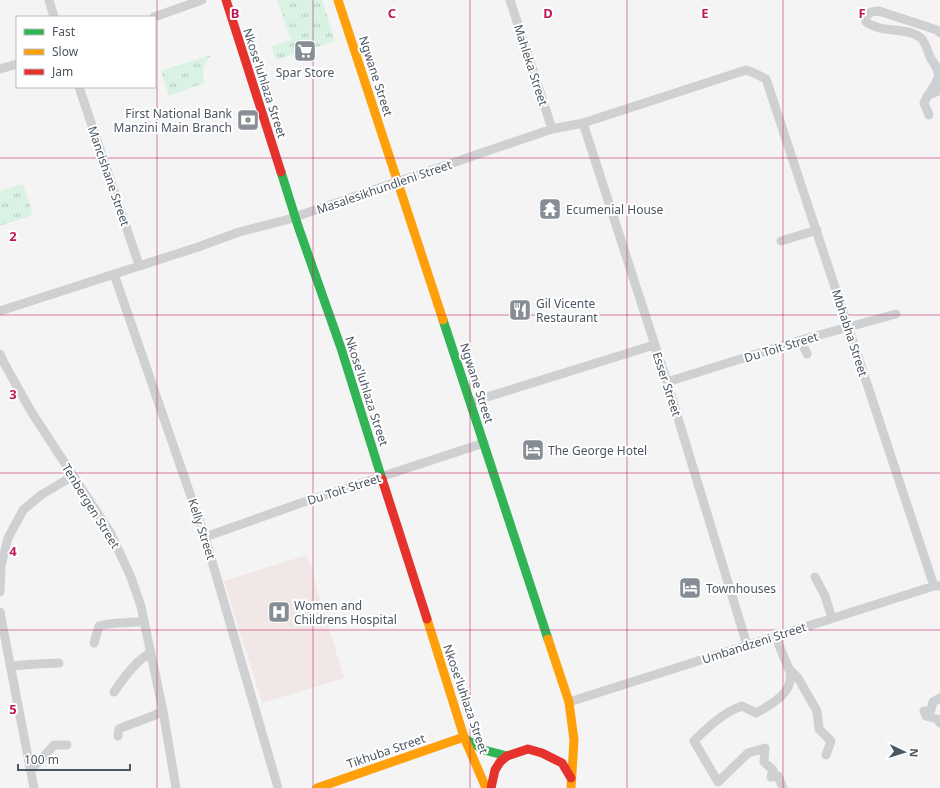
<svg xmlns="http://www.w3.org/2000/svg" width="940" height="788" viewBox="0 0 940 788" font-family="'Noto Sans',sans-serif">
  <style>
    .medical { fill: #f1e7e6 }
    .grass { fill: url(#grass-tufts) }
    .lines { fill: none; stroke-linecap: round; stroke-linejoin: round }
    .street { stroke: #ced0d2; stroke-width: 9 }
    .fast { stroke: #30b455; stroke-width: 9 }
    .slow { stroke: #ff9f0a; stroke-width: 9 }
    .jam { stroke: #e5322d; stroke-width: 9 }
    .grid { fill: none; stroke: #c2185b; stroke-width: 1; stroke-opacity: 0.55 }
    .labels { text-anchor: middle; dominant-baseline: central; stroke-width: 4; stroke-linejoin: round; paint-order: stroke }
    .street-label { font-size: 12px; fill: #4a5661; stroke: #fff }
    .poi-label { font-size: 12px; fill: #4a5661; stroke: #fff; text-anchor: start }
    .grid-label { font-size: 13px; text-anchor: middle; font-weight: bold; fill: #c2185b; stroke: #fff; stroke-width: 4; stroke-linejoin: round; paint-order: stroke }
  </style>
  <defs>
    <pattern id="grass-tufts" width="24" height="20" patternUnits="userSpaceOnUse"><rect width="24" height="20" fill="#d9f2e3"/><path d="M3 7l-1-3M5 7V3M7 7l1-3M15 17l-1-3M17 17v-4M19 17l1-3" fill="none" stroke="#b2c7bb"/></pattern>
  </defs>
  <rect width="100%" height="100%" fill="#f4f4f4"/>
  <!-- medical -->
  <path class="medical" d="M307 555 344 678 262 703 224 581Z"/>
  <!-- grass -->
  <path class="grass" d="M277 0H322L335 41 276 60 272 46 291 40Z
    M211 55 203 68 204 83 169 96 161 71Z
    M23 184 33 215 0 226V191Z"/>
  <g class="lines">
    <!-- street -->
    <path class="street" d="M49 0 54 17
      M510 0 552 129
      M154 17 202 0
      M0 69 17 64
      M79 87 139 265
      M927 96 940 90
      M929 115 924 103C928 94 935 87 938 78 940 71 935 65 931 59 928 53 926 44 922 39 908 26 882 34 866 22V16L871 12 879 11 937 30 940 33
      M583 123 667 382 747 645
      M781 241 817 230
      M114 274 205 537 278 788
      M0 311 198 247 239 232 286 220 552 129 583 123 746 70 754 73 766 79C823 248 877 417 934 586
      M801 340 807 354
      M0 354 4 363 32 413 110 532 130 575 141 606 144 621 163 711 176 788
      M667 382 801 340 896 314
      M471 402 654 345
      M205 537 298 504 484 443
      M815 577 825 596 832 618
      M0 592 1 566 8 538 23 510 41 495 73 476
      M0 612 34 788
      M779 635C777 646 780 646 783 655 785 661 789 667 790 673 794 693 770 705 756 713L742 706C724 712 708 727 694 741L718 782 748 753 765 748 764 762 773 770 771 777 778 776 783 788
      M94 643 99 626C113 621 129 624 144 621
      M10 666 37 664 59 663
      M788 668 798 678 817 711 819 729 831 741 826 755
      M114 692C122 680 137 659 151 653
      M940 698 933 702 931 710 924 711 926 716 937 719 940 723
      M569 702 934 586H940
      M118 736 119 729C133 722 149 719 163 711
      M30 769 39 762 54 745H67"/>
    <!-- fast -->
    <path class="fast" d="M281 172 298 226 341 348 382 479
      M443 320 548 639
      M464 738 484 750 507 756"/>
    <!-- slow -->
    <path class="slow" d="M338 0 443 320
      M427 619 464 737 486 788
      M548 639 569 702 574 740 571 788
      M317 788 464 737"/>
    <!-- jam -->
    <path class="jam" d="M226 0 281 172
      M382 479 427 619
      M491 788 495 770 500 762 507 756 528 749 542 753 562 763 571 778"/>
  </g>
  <!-- grid -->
  <path class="grid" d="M157 0V788M313 0V788M470 0V788M627 0V788M783 0V788M0 158H940M0 315H940M0 473H940M0 630H940"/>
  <!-- icons -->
  <defs>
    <g id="supermarket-square" transform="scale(1.15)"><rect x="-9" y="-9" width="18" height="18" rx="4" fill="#868d94" stroke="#fff"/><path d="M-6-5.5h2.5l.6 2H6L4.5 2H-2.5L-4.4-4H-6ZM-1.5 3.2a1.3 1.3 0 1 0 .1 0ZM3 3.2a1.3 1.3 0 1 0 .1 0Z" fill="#fff"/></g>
    <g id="bank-square" transform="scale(1.15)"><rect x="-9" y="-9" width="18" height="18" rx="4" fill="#868d94" stroke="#fff"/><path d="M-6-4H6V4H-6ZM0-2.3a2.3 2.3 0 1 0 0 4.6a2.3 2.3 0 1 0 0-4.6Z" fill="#fff"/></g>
    <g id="temple-square" transform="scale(1.15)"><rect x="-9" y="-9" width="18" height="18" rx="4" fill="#868d94" stroke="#fff"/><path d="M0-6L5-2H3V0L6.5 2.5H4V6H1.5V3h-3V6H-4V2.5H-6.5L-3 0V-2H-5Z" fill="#fff"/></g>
    <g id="restaurant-square" transform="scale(1.15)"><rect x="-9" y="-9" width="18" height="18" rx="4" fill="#868d94" stroke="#fff"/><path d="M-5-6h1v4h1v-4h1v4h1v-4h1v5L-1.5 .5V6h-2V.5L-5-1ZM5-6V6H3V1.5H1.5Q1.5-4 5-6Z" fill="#fff"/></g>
    <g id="hotel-square" transform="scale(1.15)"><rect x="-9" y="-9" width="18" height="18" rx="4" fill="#868d94" stroke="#fff"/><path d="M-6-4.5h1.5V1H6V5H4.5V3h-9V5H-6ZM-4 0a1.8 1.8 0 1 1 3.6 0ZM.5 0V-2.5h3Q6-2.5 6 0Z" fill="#fff"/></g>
    <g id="hospital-square" transform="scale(1.15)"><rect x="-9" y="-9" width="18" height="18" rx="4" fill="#868d94" stroke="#fff"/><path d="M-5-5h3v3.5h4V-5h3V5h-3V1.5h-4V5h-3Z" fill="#fff"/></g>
  </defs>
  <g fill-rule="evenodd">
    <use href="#supermarket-square" x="305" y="51"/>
    <use href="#bank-square" x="248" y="120"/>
    <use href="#temple-square" x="550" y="209"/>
    <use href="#restaurant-square" x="520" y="310"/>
    <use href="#hotel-square" x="533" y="450"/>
    <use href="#hotel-square" x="690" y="588"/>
    <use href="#hospital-square" x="279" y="612"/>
  </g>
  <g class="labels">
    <!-- street labels -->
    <g class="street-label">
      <text transform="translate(531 65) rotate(72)">Mahleka Street</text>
      <text transform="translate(376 76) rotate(72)">Ngwane Street</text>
      <text transform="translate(265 83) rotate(72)">Nkose'luhlaza Street</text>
      <text transform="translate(109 176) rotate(71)">Mancishane Street</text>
      <text transform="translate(384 187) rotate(-19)">Masalesikhundleni Street</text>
      <text transform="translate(850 333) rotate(72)">Mbhabha Street</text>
      <text transform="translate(781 347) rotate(-17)">Du Toit Street</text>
      <text transform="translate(477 383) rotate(72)">Ngwane Street</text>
      <text transform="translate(667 384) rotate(72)">Esser Street</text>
      <text transform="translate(367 391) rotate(72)">Nkose'luhlaza Street</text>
      <text transform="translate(344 489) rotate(-18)">Du Toit Street</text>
      <text transform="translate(91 506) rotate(58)">Tenbergen Street</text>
      <text transform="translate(202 529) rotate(72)">Kelly Street</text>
      <text transform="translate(754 643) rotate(-18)">Umbandzeni Street</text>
      <text transform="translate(466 699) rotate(71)">Nkose'luhlaza Street</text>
      <text transform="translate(386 751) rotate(-19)">Tikhuba Street</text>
    </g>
    <!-- poi labels -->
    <g class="poi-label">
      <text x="305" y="72" text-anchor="middle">Spar Store</text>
      <text x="232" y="113" text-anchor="end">First National Bank<tspan x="232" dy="14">Manzini Main Branch</tspan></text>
      <text x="566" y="209">Ecumenial House</text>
      <text x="536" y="303">Gil Vicente<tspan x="536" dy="14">Restaurant</tspan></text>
      <text x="548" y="450">The George Hotel</text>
      <text x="706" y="588">Townhouses</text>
      <text x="294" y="605">Women and<tspan x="294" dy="14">Childrens Hospital</tspan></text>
    </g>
  </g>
  <g class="grid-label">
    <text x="235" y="18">B</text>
    <text x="392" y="18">C</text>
    <text x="548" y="18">D</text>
    <text x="705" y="18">E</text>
    <text x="862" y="18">F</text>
    <text x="13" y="241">2</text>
    <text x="13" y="399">3</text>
    <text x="13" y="556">4</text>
    <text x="13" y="714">5</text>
  </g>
  <!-- legend -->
  <rect x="16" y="16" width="140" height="72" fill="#ffffff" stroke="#b7bbc0"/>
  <rect x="24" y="29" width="20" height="6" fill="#30b455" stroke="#b7bbc0"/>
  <text x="52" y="36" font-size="12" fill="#4a5661">Fast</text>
  <rect x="24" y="49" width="20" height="6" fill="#ff9f0a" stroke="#b7bbc0"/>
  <text x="52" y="56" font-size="12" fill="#4a5661">Slow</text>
  <rect x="24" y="69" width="20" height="6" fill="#e5322d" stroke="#b7bbc0"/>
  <text x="52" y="76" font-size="12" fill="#4a5661">Jam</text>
  <!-- north arrow -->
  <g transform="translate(904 752) rotate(94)" stroke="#ffffff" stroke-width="3" paint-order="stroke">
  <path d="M0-3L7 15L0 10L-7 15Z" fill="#4a5661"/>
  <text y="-6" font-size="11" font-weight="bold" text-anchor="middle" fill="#4a5661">N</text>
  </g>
  <!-- scale -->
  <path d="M18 764v6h112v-6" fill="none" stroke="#4a5661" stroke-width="2"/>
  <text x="24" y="764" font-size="12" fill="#4a5661" stroke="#ffffff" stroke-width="3" paint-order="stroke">100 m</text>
</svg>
